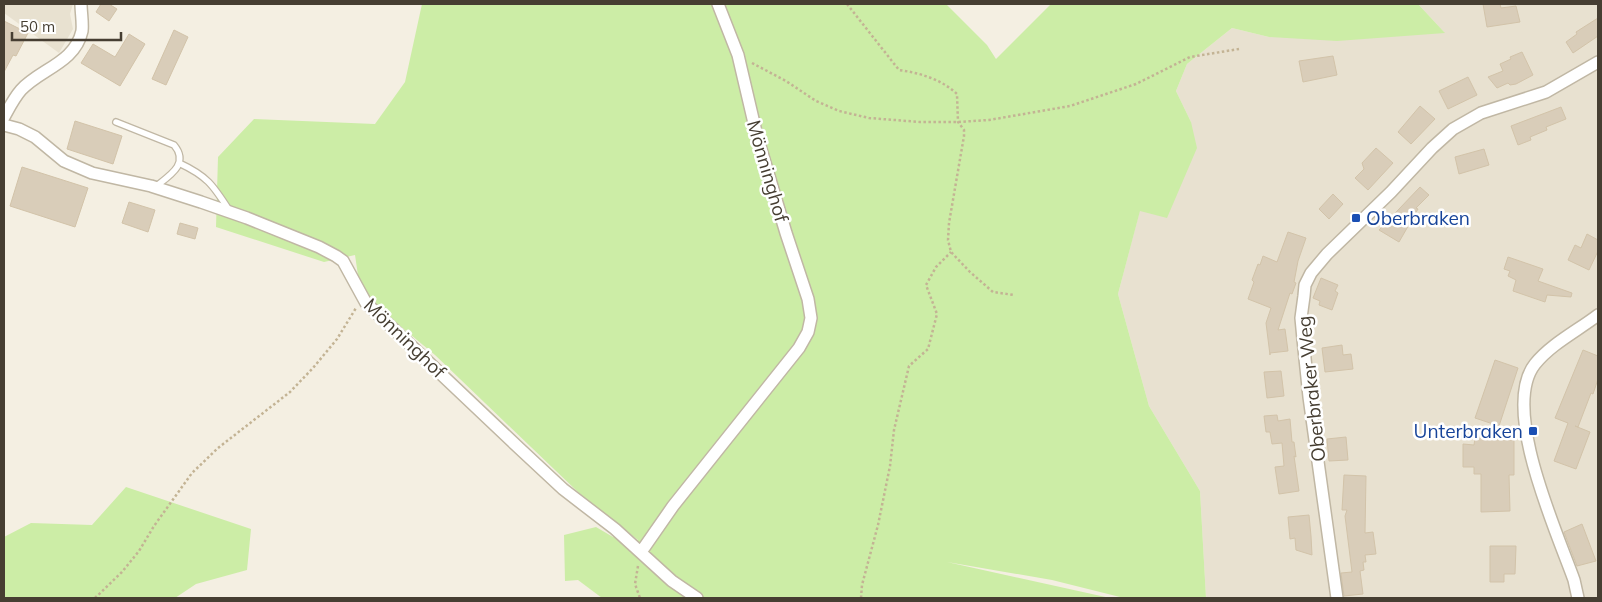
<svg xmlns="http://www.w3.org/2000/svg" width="1602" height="602" viewBox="0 0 1602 602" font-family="Mulish,sans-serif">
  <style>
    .residential { fill: #e8e1d0 }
    .green { fill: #cceda6 }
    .building { fill: #d9cdb9; stroke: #d2c3a9 }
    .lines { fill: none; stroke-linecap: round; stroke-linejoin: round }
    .service-casing { stroke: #c0b7a4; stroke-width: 8 }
    .minor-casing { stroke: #c0b7a4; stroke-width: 14 }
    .path { stroke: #c3b394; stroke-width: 2.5; stroke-dasharray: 2.5 2.5; stroke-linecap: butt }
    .service { stroke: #fff; stroke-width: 5.5 }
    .minor { stroke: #fff; stroke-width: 11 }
    .transit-dot { fill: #1a4fb4; stroke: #fff; stroke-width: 2 }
    .labels { text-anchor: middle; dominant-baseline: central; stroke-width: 5; stroke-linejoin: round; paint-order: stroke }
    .street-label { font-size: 19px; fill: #463e32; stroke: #fff }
    .transit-label { font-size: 19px; fill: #164399; stroke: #fff; text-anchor: start }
  </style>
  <rect width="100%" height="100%" fill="#f4efe2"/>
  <!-- residential -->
  <path class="residential" d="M4 4H73L70 14 73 29 59 53 4 13Z
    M1418 4H1598V598H1206L1200 491 1149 406 1118 294 1140 210 1191 122 1176 91 1187 64 1232 28 1269 37 1399 35 1444 32Z"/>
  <!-- green -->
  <path class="green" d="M422 4H946L987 45 996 59 1051 4H1418L1445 33 1337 41 1269 37 1232 28 1187 64 1176 91 1191 122 1197 148 1167 218 1140 211 1118 294 1149 406 1200 491 1206 598H1124L1052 580 947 562 1110 598H602L578 580 565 581 564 535 596 527 613 537 638 540 579 493 435 355 369 300 360 289 355 255 324 262 216 227 218 157 254 119 375 124 405 82Z
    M126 487 251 529 247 570 196 584 175 598H4V537L31 523 92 525Z"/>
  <!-- building -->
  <path class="building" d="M101 4H109L117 9 109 21 96 12Z
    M1483 4H1500L1501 8 1516 6 1520 22 1487 27Z
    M1598 18V36L1573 53 1566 42 1577 34 1576 32Z
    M4 21 28 33 16 56 13 55 4 72Z
    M174 30 188 37 166 85 152 79Z
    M129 34 145 44 120 86 81 63 93 44 115 57Z
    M1522 52 1533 75 1516 84 1510 85 1508 83 1497 88 1488 77 1503 71 1500 64 1511 59 1510 57Z
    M1333 56 1337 75 1303 82 1299 61Z
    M1468 77 1477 95 1448 109 1439 91Z
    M1420 106 1435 119 1411 144 1398 132Z
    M1561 107 1566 119 1546 127 1547 130 1530 137 1531 140 1518 145 1511 126Z
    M75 121 122 136 113 164 67 149Z
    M1376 148 1393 163 1368 190 1355 178 1364 169 1362 163Z
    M1484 149 1489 165 1459 174 1455 157Z
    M22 167 88 188 75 227 10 206Z
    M1420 187 1429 195 1416 208 1418 209 1399 242 1379 230Z
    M1333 194 1343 204 1329 219 1319 209Z
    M129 202 155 210 148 232 122 223Z
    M180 223 198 228 195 239 177 234Z
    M1288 232 1306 238 1298 261 1294 282 1296 283 1292 294 1290 293 1278 330 1285 329 1288 351 1270 353V355L1266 323 1271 308 1248 299 1254 282 1252 280 1258 264 1260 265 1263 256 1277 262Z
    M1587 234 1598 240V251L1589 270 1568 260 1575 245 1581 248Z
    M1508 257 1543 269 1538 281 1572 293 1571 297 1547 295 1545 302 1513 291 1516 280 1508 276 1510 271 1504 269Z
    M1321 278 1338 285 1335 291 1338 293 1332 310 1319 305 1320 301 1313 298Z
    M1342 345 1343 355 1351 354 1353 369 1325 372 1322 348Z
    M1583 350 1598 356V379L1593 394 1591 393 1578 427 1575 426 1590 432 1576 469 1554 461 1568 423 1555 418Z
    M1495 360 1518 368 1499 426 1475 418Z
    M1281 371 1284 396 1267 398 1264 372Z
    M1277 415 1278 421 1290 419 1292 442H1294L1296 457 1294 456 1299 491 1279 494 1275 467 1284 466 1282 443 1272 444 1270 432H1266L1264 416Z
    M1346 437 1348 460 1329 461 1327 439Z
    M1475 438 1514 440V475H1509L1510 511 1481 512V474H1474V467H1463V444L1474 445Z
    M1344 475 1366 476 1365 533 1373 532 1376 554 1365 555 1366 562H1363L1364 570 1360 571 1363 594 1344 596 1341 573 1352 572 1345 516 1347 510H1342Z
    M1309 515 1311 536 1312 555 1296 550 1295 538 1290 539 1288 517Z
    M1582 524 1596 561 1577 566 1564 532Z
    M1490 546H1516L1515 574H1504V582H1490Z"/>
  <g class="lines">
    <!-- service casing -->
    <g class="service-casing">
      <path id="service" d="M116 122 174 145C190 164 169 176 155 187
        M179 163C207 176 213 185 229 210"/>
    </g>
    <!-- minor casing -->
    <g class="minor-casing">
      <path id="minor" d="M4 117C9 108 14 98 21 90 40 69 75 63 82 31 83 23 81 12 81 4
        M4 125 19 129 35 137 64 161 92 173 151 186 201 202 247 218 319 247 336 256 343 261 366 303 519 448 563 489 615 529 672 581 697 598
        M641 552 673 506 799 348 808 332 811 318 808 299 786 233 757 136 738 55 718 4
        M1337 598 1309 397 1303 339 1301 318 1304 296 1305 285 1311 273 1327 254 1391 192 1432 148 1453 129 1481 113 1546 92 1598 62
        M1578 598 1574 580C1557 532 1500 408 1535 364 1551 344 1577 331 1598 315"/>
    </g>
    <!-- path -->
    <path class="path" d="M847 4 899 70C920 73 941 79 957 94L958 122 964 130V136L949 223 948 240 951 252 970 272 993 292 1014 295
      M752 63 786 81 816 101 839 111 869 118 920 122H958L989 120 1070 106 1136 84 1190 57 1239 49
      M638 566 635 584 640 598
      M95 598 122 572 139 551 154 526 192 473 218 448 290 392 313 368 337 339 356 308
      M861 598 862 585 878 525 890 466 894 430 909 366 928 349 937 314 926 285 936 267 951 252"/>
    <!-- service -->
    <use href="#service" class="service"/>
    <!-- minor -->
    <use href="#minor" class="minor"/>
  </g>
  <!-- markers -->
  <g class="transit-dot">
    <rect x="1351" y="213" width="10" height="10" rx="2.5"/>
    <rect x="1528" y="426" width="10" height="10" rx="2.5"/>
  </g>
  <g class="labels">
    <!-- street labels -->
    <g class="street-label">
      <text transform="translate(768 171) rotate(74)">Mönninghof</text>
      <text transform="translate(405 338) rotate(44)">Mönninghof</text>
      <text transform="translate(1311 389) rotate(-96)">Oberbraker Weg</text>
    </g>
    <!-- transit labels -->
    <g class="transit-label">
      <text x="1366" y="218">Oberbraken</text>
      <text x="1523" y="431" text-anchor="end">Unterbraken</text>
    </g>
  </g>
  <!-- border -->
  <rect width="1602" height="602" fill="none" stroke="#463e32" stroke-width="10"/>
  <!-- scale -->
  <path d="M12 32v8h109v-8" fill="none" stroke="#463e32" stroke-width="2.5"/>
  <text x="20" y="32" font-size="15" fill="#463e32" stroke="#ffffff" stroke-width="4" paint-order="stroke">50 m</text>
</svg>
